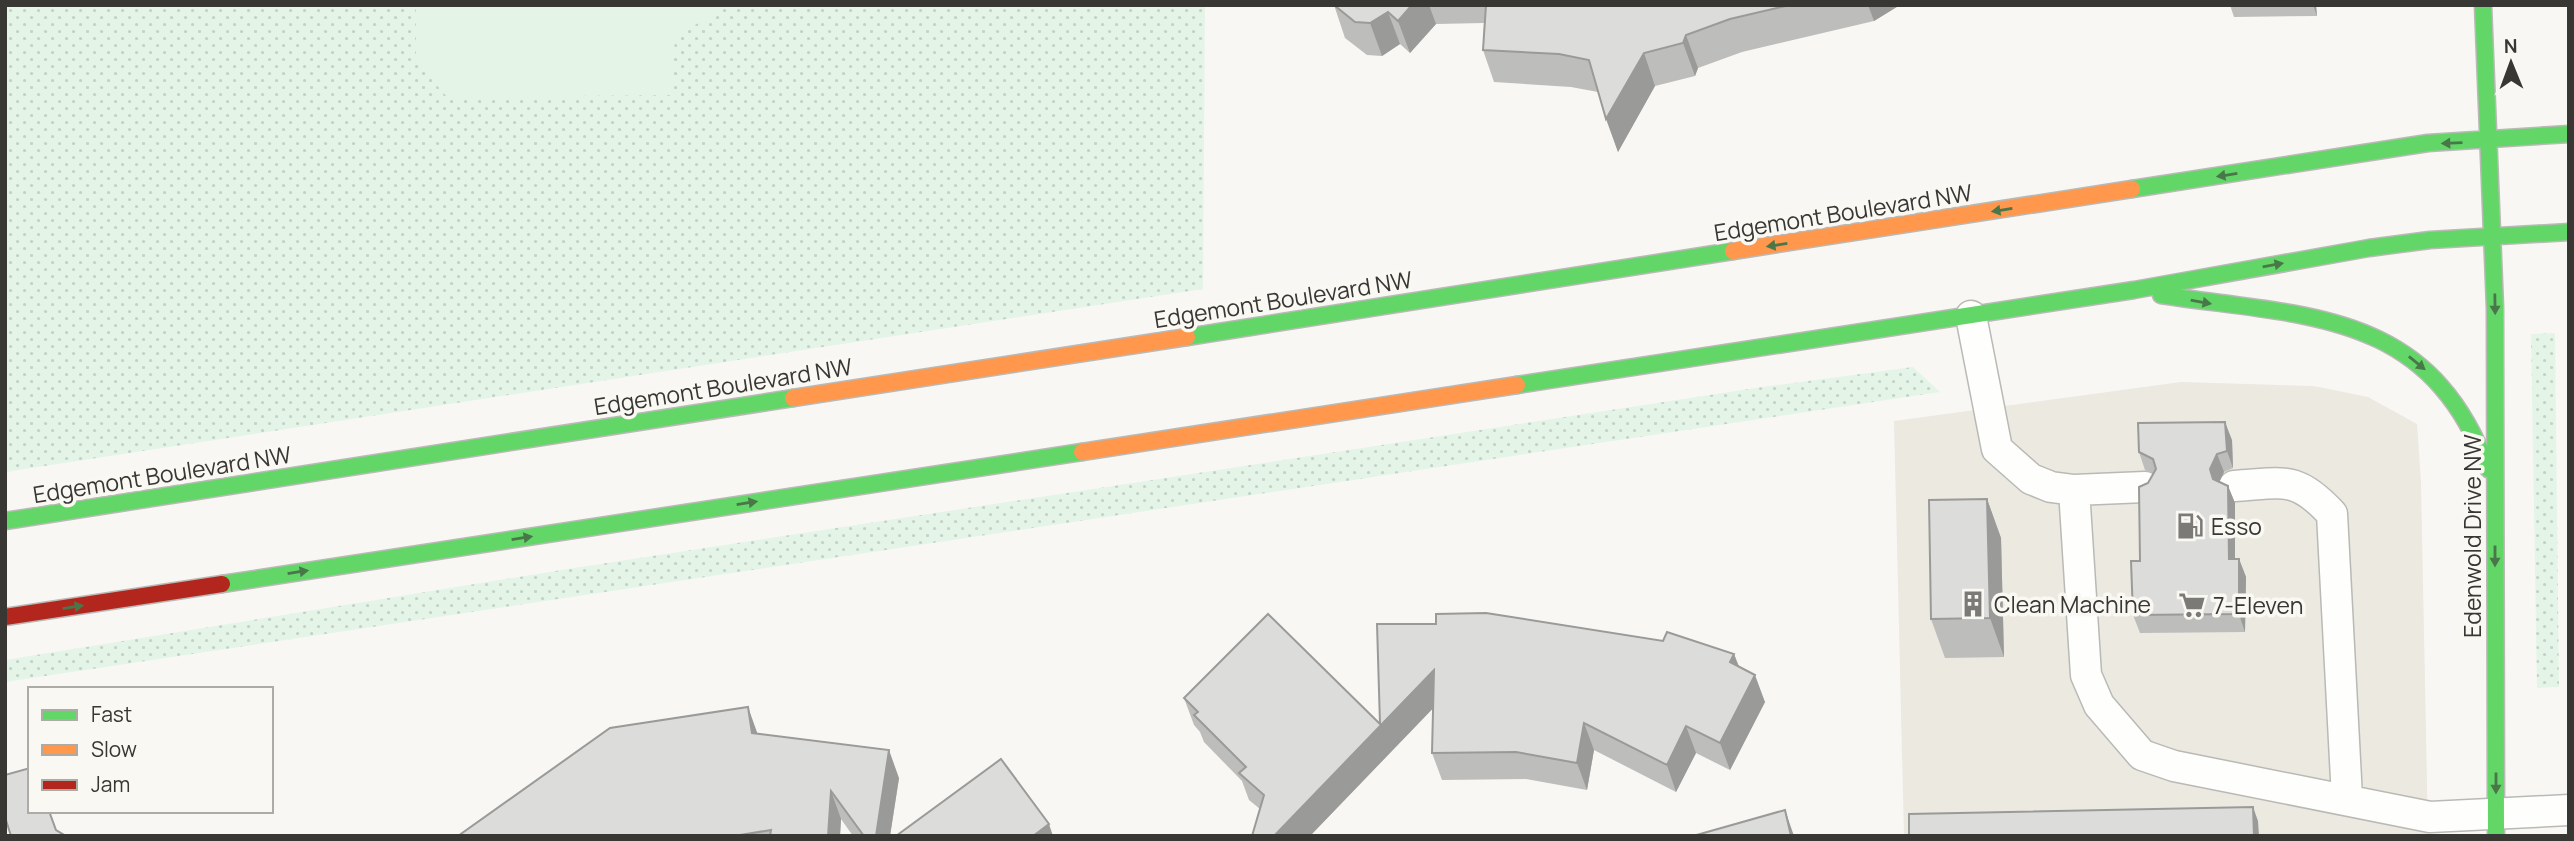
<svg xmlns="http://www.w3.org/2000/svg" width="2574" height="841" viewBox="0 0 2574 841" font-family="Manrope,sans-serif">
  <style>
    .built { fill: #ebe9e0 }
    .grass { fill: url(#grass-dots) }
    .garden { fill: #e4f5e8 }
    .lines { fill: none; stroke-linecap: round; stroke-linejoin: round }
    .lane-casing { stroke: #b9b9b6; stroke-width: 33 }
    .fast-casing { stroke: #b9b9b6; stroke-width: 19 }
    .slow-casing { stroke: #b9b9b6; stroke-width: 19 }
    .jam-casing { stroke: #b9b9b6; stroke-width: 19 }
    .lane { stroke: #fefefd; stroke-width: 30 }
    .fast { stroke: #63d668; stroke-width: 16 }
    .slow { stroke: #ff974d; stroke-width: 16 }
    .jam { stroke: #b3261e; stroke-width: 16 }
    .wall { fill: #bdbdbb }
    .shaded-wall { fill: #9a9a99 }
    .building { fill: #dcdcda; stroke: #9a9a99; stroke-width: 2 }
    .oneway { fill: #497749 }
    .labels { text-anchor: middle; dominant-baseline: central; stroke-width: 7; stroke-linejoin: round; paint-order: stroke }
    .street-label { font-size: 23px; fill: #383734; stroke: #faf8f2 }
    .poi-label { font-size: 23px; fill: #383734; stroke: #faf8f2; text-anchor: start }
  </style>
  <defs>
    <pattern id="grass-dots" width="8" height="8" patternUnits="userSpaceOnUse" patternTransform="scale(1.75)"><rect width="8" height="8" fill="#e4f5e8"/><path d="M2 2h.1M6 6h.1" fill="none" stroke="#c4d3c8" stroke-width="1.8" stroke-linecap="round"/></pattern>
  </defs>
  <rect width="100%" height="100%" fill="#f8f7f4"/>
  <!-- built -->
  <path class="built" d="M2181 382 2314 386 2368 397 2417 424 2421 481 2428 836H1904L1894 421Z"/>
  <!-- grass -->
  <path class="grass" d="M5 5H1205L1203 289 5 472Z
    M2555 333 2559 687 2537 688 2531 334Z
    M1913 367 1940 392 5 682V660L574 568 1762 387Z"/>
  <!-- garden -->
  <path class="garden" d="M416 5H718L710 16 675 37 671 95 447 97 416 61Z"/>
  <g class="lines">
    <!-- lane casing -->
    <g class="lane-casing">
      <path id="lane" d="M1971 316 1997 449 2031 479 2051 487 2074 490 2086 675 2099 705 2142 755 2174 766 2430 817 2569 810
        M2234 486C2284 483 2296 475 2332 514L2347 798
        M2074 490 2145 487"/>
    </g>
    <!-- fast casing -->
    <g class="fast-casing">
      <path id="fast" d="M2483 5 2495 308 2496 836
        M2132 189 2428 143 2569 134
        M2161 295C2306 317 2429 309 2488 469
        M1187 337 1733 251
        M1517 385 2134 290 2369 248 2430 240 2569 232
        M5 521 793 398
        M222 584 1082 452"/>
    </g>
    <!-- slow casing -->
    <g class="slow-casing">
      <path id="slow" d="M1733 251 2132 189
        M793 398 1187 337
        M1082 452 1517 385"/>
    </g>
    <!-- jam casing -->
    <g class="jam-casing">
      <path id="jam" d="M5 617 222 584"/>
    </g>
    <!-- lane -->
    <use href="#lane" class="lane"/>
    <!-- fast -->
    <use href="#fast" class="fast"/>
    <!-- slow -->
    <use href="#slow" class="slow"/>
    <!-- jam -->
    <use href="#jam" class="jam"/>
  </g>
  <!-- wall -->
  <path class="wall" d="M1334 5H1900L1874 21 1742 52 1698 68 1695 76 1655 86 1618 152 1598 92 1571 87 1494 82 1483 50 1484 23 1436 24 1410 53 1400 44 1382 56 1367 55 1345 38Z
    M2230 5H2316L2317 16 2234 17Z
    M2232 440 2233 468 2224 472 2219 481 2228 486 2235 503V559H2239L2246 577 2245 632 2140 633 2133 615 2140 561 2148 483 2153 474 2145 470 2139 452Z
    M1987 499 2001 538 2004 657 1945 658 1931 619Z
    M1377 624 1734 654 1739 666 1765 702 1730 770 1696 753 1676 792 1594 750 1587 790 1526 779 1442 780 1432 753 1433 708 1310 836H1252L1260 809 1249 800 1242 781 1204 742 1200 732 1194 725 1184 698 1380 724Z
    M758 733 899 778 890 836H853L841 819 840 836H458Z"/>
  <!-- shaded-wall -->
  <path class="shaded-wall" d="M1412 5H1429L1436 24 1410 53 1398 21Z
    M1868 5H1900L1874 21Z
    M2313 5H2316L2317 16Z
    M1388 12 1400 44 1382 56 1370 23Z
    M1686 35 1698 68 1695 76 1683 43Z
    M1644 53 1655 86 1618 152 1606 119Z
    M2225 422 2232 440 2233 468 2227 451Z
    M2217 454 2224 472 2217 487 2210 469Z
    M2228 486 2235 503V577L2229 559Z
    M1987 499 2001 538 2004 657 1990 618Z
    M2239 559 2246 577 2245 632 2239 614Z
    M1734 654 1744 681 1730 662Z
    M1434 670 1444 697 1310 836H1274Z
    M1755 675 1765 702 1730 770 1720 743Z
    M748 707 758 735 752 733Z
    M1584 723 1594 750 1587 790 1577 763Z
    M1686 726 1696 753 1676 792 1667 765Z
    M889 750 899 778 890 836H876Z
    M831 791 841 819 840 836H828Z
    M2253 807 2258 821 2259 836H2254Z
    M1785 810 1794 836H1791Z
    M1049 824 1053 836H1033Z"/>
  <!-- building -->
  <path class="building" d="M1334 5H1412L1398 21 1388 12 1370 23 1355 22Z
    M1486 5H1790L1730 19 1686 35 1683 43 1644 53 1606 119 1589 60 1559 54 1483 50Z
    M2225 422 2227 451 2217 454 2210 469 2213 479 2228 486 2229 559H2239V614L2133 615 2131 561H2140L2139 487 2148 483 2156 469 2153 459 2139 452 2138 423Z
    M1987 499 1990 618 1931 619 1929 500Z
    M1486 613 1663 641 1667 632 1734 654 1730 662 1755 675 1720 743 1686 726 1667 765 1584 723 1577 763 1516 752 1432 753 1434 670 1274 836H1252L1264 795 1239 773 1246 767 1194 715 1198 712 1184 698 1268 614 1380 724 1377 624H1436V614Z
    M748 707 752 733 889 750 876 836H864L831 791 828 836H770L771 830 734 836H458L610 728Z
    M1001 759 1049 824 1033 836H896Z
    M30 768V811H49L56 830 66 836H11L5 817V775Z
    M2253 807 2254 836H1909V814Z
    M1785 810 1791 836H1693Z"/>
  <!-- one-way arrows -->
  <defs><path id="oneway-solid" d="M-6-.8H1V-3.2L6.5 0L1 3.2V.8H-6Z" transform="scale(1.75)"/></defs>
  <g class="oneway">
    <use href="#oneway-solid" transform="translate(2452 143) rotate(178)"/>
    <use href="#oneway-solid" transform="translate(2227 175) rotate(171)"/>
    <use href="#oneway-solid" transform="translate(2002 210) rotate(171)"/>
    <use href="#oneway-solid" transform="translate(1777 245) rotate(171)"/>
    <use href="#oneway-solid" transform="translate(2273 265) rotate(-10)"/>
    <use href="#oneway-solid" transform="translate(2201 302) rotate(10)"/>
    <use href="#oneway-solid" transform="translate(2495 304) rotate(89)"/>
    <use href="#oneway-solid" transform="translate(2417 363) rotate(39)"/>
    <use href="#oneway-solid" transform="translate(747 503) rotate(-9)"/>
    <use href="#oneway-solid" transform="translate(522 538) rotate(-9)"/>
    <use href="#oneway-solid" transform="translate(2495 556) rotate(90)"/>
    <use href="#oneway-solid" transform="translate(298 572) rotate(-9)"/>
    <use href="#oneway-solid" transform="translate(73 607) rotate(-9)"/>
    <use href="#oneway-solid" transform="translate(2496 783) rotate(90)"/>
  </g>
  <!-- icons -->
  <defs>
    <g id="fuel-bare" transform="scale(2.1)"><path d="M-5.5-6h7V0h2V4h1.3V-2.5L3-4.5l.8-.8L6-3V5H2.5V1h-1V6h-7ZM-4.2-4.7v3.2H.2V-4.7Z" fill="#7b7a77" stroke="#faf8f2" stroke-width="2.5" paint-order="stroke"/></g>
    <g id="building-bare" transform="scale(2.1)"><path d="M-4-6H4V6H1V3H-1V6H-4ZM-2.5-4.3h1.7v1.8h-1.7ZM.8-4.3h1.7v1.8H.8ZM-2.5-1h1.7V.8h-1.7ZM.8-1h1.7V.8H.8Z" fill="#7b7a77" stroke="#faf8f2" stroke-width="2.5" paint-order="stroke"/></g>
    <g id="supermarket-bare" transform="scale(2.1)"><path d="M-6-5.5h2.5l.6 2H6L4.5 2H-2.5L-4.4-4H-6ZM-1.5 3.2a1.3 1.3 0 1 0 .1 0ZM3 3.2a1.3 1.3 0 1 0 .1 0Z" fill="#7b7a77" stroke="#faf8f2" stroke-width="2.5" paint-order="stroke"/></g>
  </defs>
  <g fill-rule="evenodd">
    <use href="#fuel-bare" x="2190" y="526"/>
    <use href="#building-bare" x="1973" y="604"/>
    <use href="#supermarket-bare" x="2192" y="605"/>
  </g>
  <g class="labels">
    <!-- street labels -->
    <g class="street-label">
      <text transform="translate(1843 212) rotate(-9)">Edgemont Boulevard NW</text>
      <text transform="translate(1283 299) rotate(-9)">Edgemont Boulevard NW</text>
      <text transform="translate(723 386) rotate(-9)">Edgemont Boulevard NW</text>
      <text transform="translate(162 474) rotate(-9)">Edgemont Boulevard NW</text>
      <text transform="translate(2472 536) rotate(-90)">Edenwold Drive NW</text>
    </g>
    <!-- poi labels -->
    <g class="poi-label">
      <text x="2211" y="526">Esso</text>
      <text x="1994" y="604">Clean Machine</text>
      <text x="2213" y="605">7-Eleven</text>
    </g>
  </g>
  <!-- border -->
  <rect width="2574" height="841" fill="none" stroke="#383734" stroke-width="14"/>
  <!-- legend -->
  <rect x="28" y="687" width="245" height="126" fill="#faf8f2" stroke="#acaba6" stroke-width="2"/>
  <rect x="42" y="710" width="35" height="10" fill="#63d668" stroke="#acaba6" stroke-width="2"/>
  <text x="91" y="722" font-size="21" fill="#383734">Fast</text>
  <rect x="42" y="745" width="35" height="10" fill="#ff974d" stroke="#acaba6" stroke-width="2"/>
  <text x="91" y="757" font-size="21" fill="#383734">Slow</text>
  <rect x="42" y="780" width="35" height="10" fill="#b3261e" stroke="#acaba6" stroke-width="2"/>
  <text x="91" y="792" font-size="21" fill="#383734">Jam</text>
  <!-- north arrow -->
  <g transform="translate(2511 63) rotate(359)" stroke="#faf8f2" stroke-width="5" paint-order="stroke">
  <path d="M0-5L12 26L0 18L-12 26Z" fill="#383734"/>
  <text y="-10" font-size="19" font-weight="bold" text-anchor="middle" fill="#383734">N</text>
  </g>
</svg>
